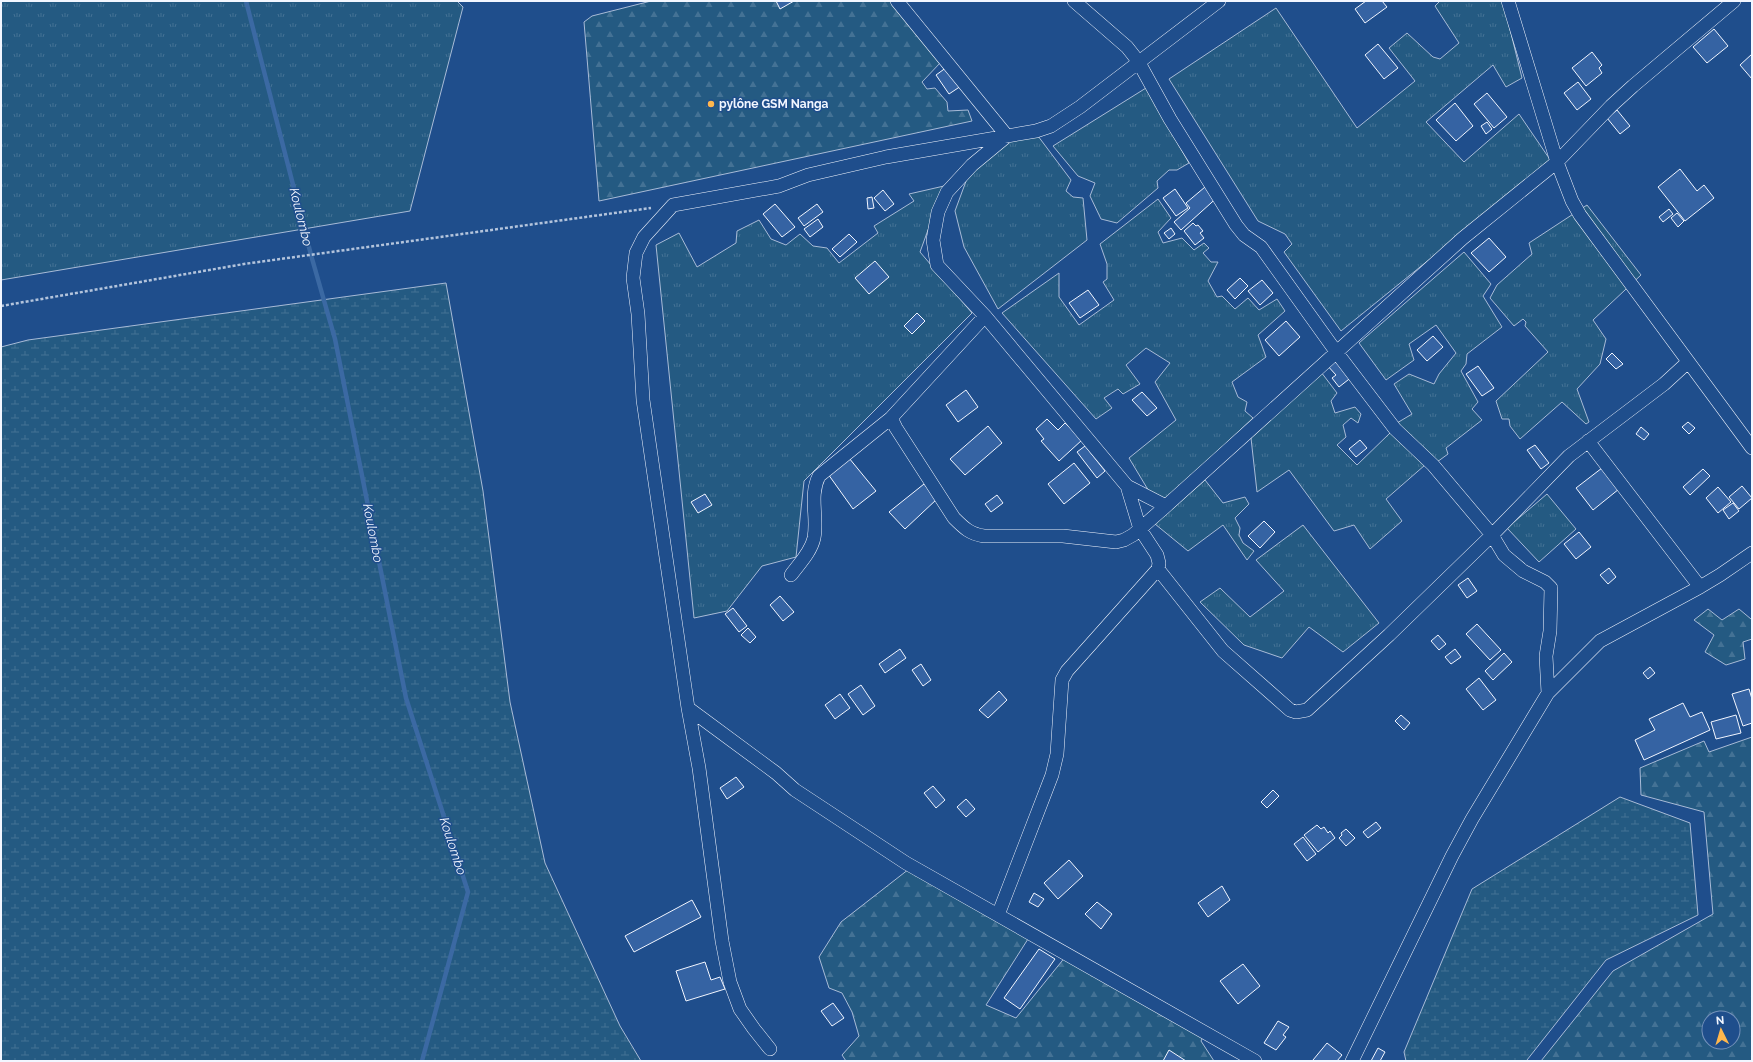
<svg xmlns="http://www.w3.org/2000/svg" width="1753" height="1062" viewBox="0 0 1753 1062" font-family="Raleway,sans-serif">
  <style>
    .grass { fill: url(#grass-tufts); stroke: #a8bbd7 }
    .forest { fill: url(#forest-firs); stroke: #a8bbd7; fill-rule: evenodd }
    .wetland { fill: url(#wetland-marsh); stroke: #a8bbd7 }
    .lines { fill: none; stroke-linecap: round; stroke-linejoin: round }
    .stream { stroke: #3b69a3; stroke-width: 4.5 }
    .building { fill: #3563a3; stroke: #f2f6ff }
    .minor-casing { stroke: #f2f6ff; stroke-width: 14 }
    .path { stroke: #b3c4dc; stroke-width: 2.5; stroke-dasharray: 3 2; stroke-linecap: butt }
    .minor { stroke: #1f4e8c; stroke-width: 13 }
    .poi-dot { fill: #ffb74d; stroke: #1f4e8c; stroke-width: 1.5 }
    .labels { text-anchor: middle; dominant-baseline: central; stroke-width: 3; stroke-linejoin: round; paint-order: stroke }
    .poi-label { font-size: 12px; font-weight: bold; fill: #f2f6ff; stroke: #1f4e8c; text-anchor: start }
    .water-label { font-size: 13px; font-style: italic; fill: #f2f6ff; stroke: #1f4e8c }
  </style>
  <defs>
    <pattern id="grass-tufts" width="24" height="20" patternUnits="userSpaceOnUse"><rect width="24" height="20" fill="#245a82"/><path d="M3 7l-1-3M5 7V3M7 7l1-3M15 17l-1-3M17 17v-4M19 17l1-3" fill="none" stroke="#447295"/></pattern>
    <pattern id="forest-firs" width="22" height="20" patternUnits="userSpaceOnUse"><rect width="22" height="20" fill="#245a82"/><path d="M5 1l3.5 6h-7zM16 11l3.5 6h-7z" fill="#447295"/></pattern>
    <pattern id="wetland-marsh" width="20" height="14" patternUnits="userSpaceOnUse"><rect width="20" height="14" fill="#245a82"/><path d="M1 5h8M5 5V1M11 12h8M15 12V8" fill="none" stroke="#447295"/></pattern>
  </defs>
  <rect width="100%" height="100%" fill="#1f4e8c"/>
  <!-- grass -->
  <path class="grass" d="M1 1H457L463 7 410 211 1 280Z
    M1440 1H1503L1522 78 1506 87 1493 65 1426 122 1464 162 1519 114 1551 161 1341 331 1284 252 1292 244 1285 234 1258 221 1169 79 1276 8 1357 128 1415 81 1389 48 1407 33 1433 57 1440 59 1459 43 1435 6Z
    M1146 88 1189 163 1177 170H1169L1157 181 1158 188 1117 223 1101 219 1090 196 1095 183 1078 176 1053 146Z
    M1038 136 1071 180 1066 191 1073 197 1083 198 1087 240 998 309 964 247 955 211 969 173 1001 147 1013 139Z
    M944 186 920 252 972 313 804 481 796 557 762 566 727 611 694 618 656 245 679 233 697 267 736 243 737 231 759 220 771 239 786 245 800 234 813 246 827 248 839 263 878 233 874 226 914 201 909 194Z
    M1158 199 1171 218 1158 232 1163 243 1182 238 1194 250 1204 243 1209 248 1203 253 1211 262H1218L1208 281 1217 297 1222 296 1235 309 1248 298 1259 310 1277 299 1285 311 1258 335 1266 357 1232 382 1238 397 1247 402 1245 411 1253 418 1165 500 1150 493 1129 458 1176 420 1155 382 1170 363 1146 348 1126 365 1140 384 1123 394 1118 389 1104 398 1112 408 1096 419 1002 313 1059 273V297L1079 325 1114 300 1103 282 1107 279V264L1100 244Z
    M1587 205 1641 275 1593 320 1606 339 1600 364 1577 389 1589 422 1586 424 1562 402 1520 439 1510 426 1509 419H1502L1496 401 1548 352 1525 326 1526 322 1523 319 1514 326 1490 298 1497 285 1532 254 1529 243Z
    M1464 252 1491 284 1483 296 1502 327 1467 354 1466 364 1461 371 1478 402 1472 409 1482 420 1446 448 1448 454 1437 462 1397 423 1412 414 1394 384 1409 374 1434 384 1439 374 1456 353 1436 325 1409 344 1414 360 1386 380 1359 343Z
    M1321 372 1337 393 1331 401 1335 413 1355 407 1361 414 1358 423 1351 418 1343 425 1346 437 1337 445 1357 465 1390 433 1425 465 1386 499 1402 521 1370 549 1354 525 1334 531 1289 470 1257 492 1251 438Z
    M1205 480 1223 503 1245 497 1249 504 1235 518 1240 528 1239 535 1243 543 1254 551 1247 560 1223 525 1188 551 1155 524Z
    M1547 494 1576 529 1539 562 1507 528Z
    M1303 525 1379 623 1343 652 1309 627 1282 658 1244 645 1200 602 1220 588 1250 617 1284 591 1256 560Z"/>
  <!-- forest -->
  <path class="forest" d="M651 1H893L941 62 922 82 927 89 935 88 947 102 948 111 968 110 972 121 599 201 584 22 592 16Z
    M1708 609 1722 620 1739 609 1751 619 1752 618V639L1743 642 1745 659 1726 665 1705 652 1714 635 1694 620Z
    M1752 737V1061H1541L1613 971 1713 914 1704 812 1641 795 1640 768 1704 741 1709 752ZM1709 1018H1733V1042H1709Z
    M909 869 1028 939 986 1005 1016 1018 1066 956 1204 1035 1201 1041 1214 1061H846L842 1055 859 1036 852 1012 842 993 829 988 819 957 841 922Z"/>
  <!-- wetland -->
  <path class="wetland" d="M446 283 483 491 510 702 545 863 620 1026 641 1061H1V347L28 340Z
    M1620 797 1690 823 1698 915 1606 960 1527 1060 1528 1061H1406L1404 1052 1472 889Z"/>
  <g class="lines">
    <!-- stream -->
    <path class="stream" d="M246 1 311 255 335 339 406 698 468 892 422 1061"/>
  </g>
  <!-- building -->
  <path class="building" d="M776 1H794L780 9Z
    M1366 1H1382L1387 7 1365 23 1355 9Z
    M1714 29 1728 46 1707 63 1693 47Z
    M1378 44 1398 68 1384 79 1365 55Z
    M1592 52 1602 65 1599 68 1602 73 1586 86 1572 68Z
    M1752 54V79L1740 65Z
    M947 67 961 86 949 94 936 75Z
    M1578 82 1591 99 1577 110 1564 93Z
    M1487 93 1507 117 1494 128 1474 104Z
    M1455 103 1473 126 1456 141 1436 120Z
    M1617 110 1630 126 1620 134 1607 118Z
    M1487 122 1492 129 1486 134 1481 126Z
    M1680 169 1697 191 1704 185 1714 198 1685 221 1658 187Z
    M1205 187 1209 191 1221 194 1181 230 1174 222 1190 208 1186 203Z
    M1175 189 1188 208 1176 216 1163 198Z
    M883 190 894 204 885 211 874 198Z
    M872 197 874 208 868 209 867 198Z
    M775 204 795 227 782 237 763 214Z
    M817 204 823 212 804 226 798 218Z
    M1669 209 1673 214 1663 222 1659 217Z
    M1677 213 1684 221 1678 227 1671 218Z
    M818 219 823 227 810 237 804 229Z
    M1193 223 1196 226 1198 225 1203 231 1200 233 1204 238 1195 245 1184 231Z
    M1171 228 1175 234 1169 239 1164 233Z
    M849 234 857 242 840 257 832 249Z
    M1489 238 1506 257 1489 272 1471 253Z
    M875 261 889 277 869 294 855 278Z
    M1240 278 1248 286 1235 299 1227 290Z
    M1262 280 1273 293 1260 305 1248 291Z
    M1088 290 1099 305 1080 318 1069 303Z
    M917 313 925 321 912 334 904 326Z
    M1286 321 1300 337 1279 356 1265 340Z
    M1433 336 1443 347 1427 361 1417 350Z
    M1612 353 1623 364 1616 369 1606 359Z
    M1337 356 1353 376 1339 387 1332 378 1336 375 1326 364Z
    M1478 366 1494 388 1482 396 1466 374Z
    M966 390 978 407 958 422 946 405Z
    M1142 392 1157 408 1147 416 1132 400Z
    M1047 419 1058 430 1065 423 1082 440 1059 461 1041 441 1044 439 1036 429Z
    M1688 422 1695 428 1689 434 1682 427Z
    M988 426 1002 443 965 475 950 459Z
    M1641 427 1649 434 1644 440 1636 434Z
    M1360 440 1367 448 1356 457 1349 449Z
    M1535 445 1549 463 1541 469 1527 450Z
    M1085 446 1105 471 1097 478 1077 452Z
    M849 458 876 491 853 509 828 474Z
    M1074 463 1090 483 1064 504 1048 484Z
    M1602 468 1619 489 1593 510 1576 488Z
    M1703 469 1710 476 1690 495 1683 487Z
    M924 484 937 499 905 529 889 512Z
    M1742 486 1752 498 1739 509 1729 497Z
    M1718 487 1731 502 1718 513 1706 498Z
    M705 494 712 505 698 513 691 502Z
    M997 495 1003 503 991 512 985 504Z
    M1733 503 1739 511 1729 519 1723 510Z
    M1264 521 1275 532 1260 548 1248 536Z
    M1579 532 1591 547 1576 559 1564 544Z
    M1609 568 1616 577 1608 584 1600 575Z
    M1468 578 1477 591 1467 598 1458 585Z
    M780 596 794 612 783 621 770 605Z
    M733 608 747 626 739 632 725 614Z
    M1477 624 1501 650 1490 660 1466 634Z
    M748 628 756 637 750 643 741 635Z
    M1438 635 1446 644 1439 650 1431 641Z
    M900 649 906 658 885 673 879 664Z
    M1455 649 1461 657 1451 664 1445 657Z
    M1504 653 1512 662 1493 680 1485 671Z
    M921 664 931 680 923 686 912 670Z
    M1650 667 1655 673 1648 679 1643 673Z
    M1479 678 1496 700 1483 710 1466 689Z
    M861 685 875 706 863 715 848 694Z
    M1749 689 1752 699V723L1743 726 1732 694Z
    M999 691 1007 700 988 718 979 710Z
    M840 694 850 708 835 719 825 705Z
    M1683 703 1690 717 1702 712 1710 730 1644 760 1635 740 1655 730 1649 719Z
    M1401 715 1410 723 1404 730 1395 721Z
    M1736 715 1741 733 1716 739 1711 722Z
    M736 777 744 787 727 799 720 788Z
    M933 786 945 800 936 808 924 793Z
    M1273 790 1279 796 1267 808 1261 802Z
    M966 799 975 809 966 817 957 807Z
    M1376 822 1381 828 1368 838 1363 832Z
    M1317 825 1321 829 1324 827 1328 833 1330 831 1335 838 1318 852 1304 835Z
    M1346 829 1355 838 1346 846 1339 838 1342 835 1341 833Z
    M1303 837 1316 854 1307 861 1294 844Z
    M1069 860 1083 876 1058 899 1044 883Z
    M1222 886 1230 900 1208 917 1198 903Z
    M1034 893 1044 899 1038 907 1029 902Z
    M692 900 701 917 634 952 625 936Z
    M1097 902 1112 914 1101 929 1085 914Z
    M1039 949 1055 959 1020 1009 1004 998Z
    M705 962 711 980 720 977 725 989 686 1001 676 971Z
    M1243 964 1260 986 1238 1004 1220 981Z
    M833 1003 844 1018 832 1026 821 1011Z
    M1278 1021 1289 1027 1283 1035 1286 1037 1276 1050 1264 1043Z
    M1327 1043 1342 1055 1337 1061H1315L1313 1060Z
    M1378 1048 1385 1052 1380 1061H1371Z
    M1169 1050 1186 1061H1163Z"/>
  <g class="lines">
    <!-- minor casing -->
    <g class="minor-casing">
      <path id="minor" d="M897 1 1007 136 972 165 947 192 938 212 933 240 937 265 985 316 1127 486 1140 529 1157 555 1159 563 1158 569 1067 671 1062 680 1057 754 1052 775 998 915
        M1074 1 1127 47 1138 61 1170 119 1236 225 1244 235 1261 247 1337 353 1395 429 1433 465 1492 535 1504 555 1523 571 1545 582 1551 588 1550 631 1546 656 1548 693 1472 819 1452 856 1352 1061
        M1508 1 1557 162 1572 201 1580 215 1752 448
        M985 316 891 418 896 428 954 518C964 528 970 534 984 536H1063L1116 542 1124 540 1133 535 1166 506 1463 238 1557 162 1611 106 1633 86 1734 1
        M1588 441 1700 587
        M1127 486 1166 506
        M1158 569 1223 651 1290 710 1296 712 1307 710 1389 635 1492 535 1569 456 1664 384 1688 362
        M791 575C799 564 811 552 814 538 818 517 809 496 819 476L891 418
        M1548 693 1600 641 1700 587 1720 575 1752 553
        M688 708 776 773 795 790 906 863 1255 1061
        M770 1049 754 1029 740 1009 730 982 722 941 699 768 688 708 643 400 638 314 633 278 636 253 644 237 673 205 779 186 808 175 886 157 1036 131 1051 126 1080 107 1219 1"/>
    </g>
    <!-- path -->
    <path class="path" d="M1 306 244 264 651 208"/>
    <!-- minor -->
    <use href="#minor" class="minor"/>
  </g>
  <!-- markers -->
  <circle class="poi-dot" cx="711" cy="104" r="4"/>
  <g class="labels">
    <!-- poi labels -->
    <g class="poi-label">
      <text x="719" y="104">pylône GSM Nanga</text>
    </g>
    <!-- water labels -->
    <g class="water-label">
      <text transform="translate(301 217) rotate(76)">Koulombo</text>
      <text transform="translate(373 533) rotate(79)">Koulombo</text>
      <text transform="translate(453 846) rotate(72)">Koulombo</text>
    </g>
  </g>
  <!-- border -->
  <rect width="1753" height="1062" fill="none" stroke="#f2f6ff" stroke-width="4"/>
  <!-- north arrow -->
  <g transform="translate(1721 1030) rotate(355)"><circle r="19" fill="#1f4e8c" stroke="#7391ba"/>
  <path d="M0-3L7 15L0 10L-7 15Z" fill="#ffb74d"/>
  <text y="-6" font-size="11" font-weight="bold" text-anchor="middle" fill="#f2f6ff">N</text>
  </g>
</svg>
